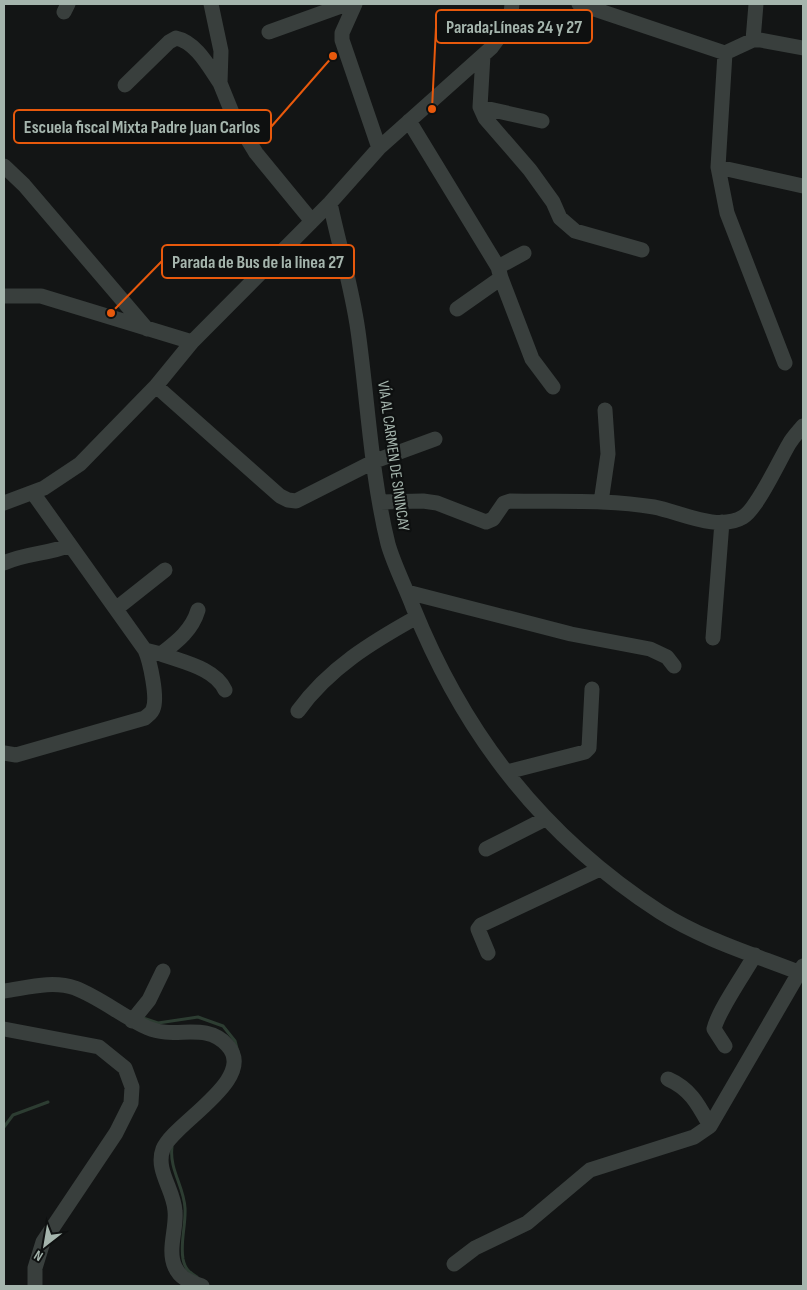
<svg xmlns="http://www.w3.org/2000/svg" width="807" height="1290" viewBox="0 0 807 1290" font-family="'Sofia Sans Condensed',sans-serif">
  <style>
    .lines { fill: none; stroke-linecap: round; stroke-linejoin: round }
    .stream { stroke: #2d3d32; stroke-width: 3 }
    .minor { stroke: #393f3d; stroke-width: 15 }
    .labels { text-anchor: middle; dominant-baseline: central; stroke-width: 4.5; stroke-linejoin: round; paint-order: stroke }
    .street-label { font-size: 16px; fill: #a5b5ad; stroke: #0e1010 }
    .leader { fill: none; stroke: #e8590c; stroke-width: 2 }
    .callout-dot { fill: #e8590c; stroke: #0e1010; stroke-width: 2 }
    .callout { fill: #0e1010; stroke: #e8590c; stroke-width: 2 }
    .callout-label { font-size: 18px; text-anchor: middle; font-weight: bold; fill: #a5b5ad }
  </style>
  <rect width="100%" height="100%" fill="#131515"/>
  <g class="lines">
    <!-- stream -->
    <path class="stream" d="M143 1018 158 1023 198 1017 223 1026 235 1041 238 1052
      M4 1127 13 1115 48 1102
      M172 1147C169 1169 184 1187 185 1208 186 1225 180 1242 183 1259 185 1269 189 1272 197 1277"/>
    <!-- minor -->
    <path class="minor" d="M211 4 221 51 220 83 233 115 256 153 311 220
      M355 4 342 33V40L379 148
      M579 4 725 53 718 167 803 186
      M64 12 68 4
      M269 32 347 4
      M753 40 756 4
      M725 53 753 40H760L803 48
      M483 55 480 107 485 118 530 170 553 202 560 218 575 231 642 250
      M125 85 169 42 176 38C196 42 209 67 220 83
      M480 107 542 121
      M409 121 498 267 501 278 457 309
      M4 166 24 185 147 329
      M718 167 727 213 785 363
      M330 203C339 245 352 288 358 331 368 402 371 475 388 544 394 565 405 586 413 607 465 736 543 836 660 912 704 940 755 955 803 974
      M498 267 524 253
      M501 278 532 359 553 387
      M4 296H41L192 342 330 203 379 148 491 48 510 22 512 4
      M156 386 280 496 288 500 296 501 375 461 435 439
      M380 502 423 501 437 503 486 522 493 519 504 503 510 501C558 502 607 499 654 507 680 512 718 532 743 517 757 509 780 459 789 444 793 437 799 431 803 426
      M601 502 608 454 605 410
      M4 503 44 488 80 464 156 386 192 342
      M4 563C25 553 49 554 70 545
      M407 592 571 634 650 649 667 657 674 666
      M117 608 165 570
      M713 638 722 522
      M145 650 161 654C178 641 192 630 198 610
      M161 654C182 662 215 668 225 690
      M298 711C329 668 372 642 417 617
      M4 753 16 755 145 718C148 715 152 713 153 709 158 698 150 661 145 650L33 493
      M507 772 585 752 589 748 592 689
      M486 849 545 819
      M488 953 478 929 481 925 600 869
      M4 991C26 988 52 980 75 988 101 998 123 1017 148 1028 175 1040 205 1021 227 1045 259 1079 173 1123 163 1149 155 1170 174 1190 175 1211 177 1228 167 1250 175 1267 180 1279 191 1282 202 1286
      M132 1021 149 1000 163 971
      M4 1029 99 1047 125 1068 132 1087 131 1103 116 1133 43 1242 35 1268V1286
      M725 1046 714 1029C718 1011 744 974 755 955
      M668 1079C691 1089 699 1106 710 1126
      M454 1264 475 1248 527 1223 590 1170 694 1137 710 1126 803 966"/>
  </g>
  <g class="labels">
    <!-- street labels -->
    <g class="street-label">
      <text transform="translate(393 456) rotate(82)">VÍA AL CARMEN DE SININCAY</text>
    </g>
  </g>
  <!-- callouts -->
  <path class="leader" d="M432 109L436 27M333 56L271 127M111 313L162 261"/>
  <g class="callout-dot">
    <circle cx="432" cy="109" r="5"/>
    <circle cx="333" cy="56" r="5"/>
    <circle cx="111" cy="313" r="5"/>
  </g>
  <g class="callout">
    <rect x="436" y="10" width="156" height="33" rx="5"/>
    <rect x="14" y="110" width="257" height="33" rx="5"/>
    <rect x="162" y="245" width="192" height="33" rx="5"/>
  </g>
  <g class="callout-label">
    <text x="514" y="33">Parada;Líneas 24 y 27</text>
    <text x="142" y="133">Escuela fiscal Mixta Padre Juan Carlos</text>
    <text x="258" y="268">Parada de Bus de la linea 27</text>
  </g>
  <!-- border -->
  <rect width="807" height="1290" fill="none" stroke="#a5b5ad" stroke-width="10"/>
  <!-- north arrow -->
  <g transform="translate(45 1245) rotate(211)" stroke="#0e1010" stroke-width="4" paint-order="stroke">
  <path d="M0-4L9 19L0 12L-9 19Z" fill="#a5b5ad"/>
  <text y="-8" font-size="14" font-weight="bold" text-anchor="middle" fill="#a5b5ad">N</text>
  </g>
</svg>
